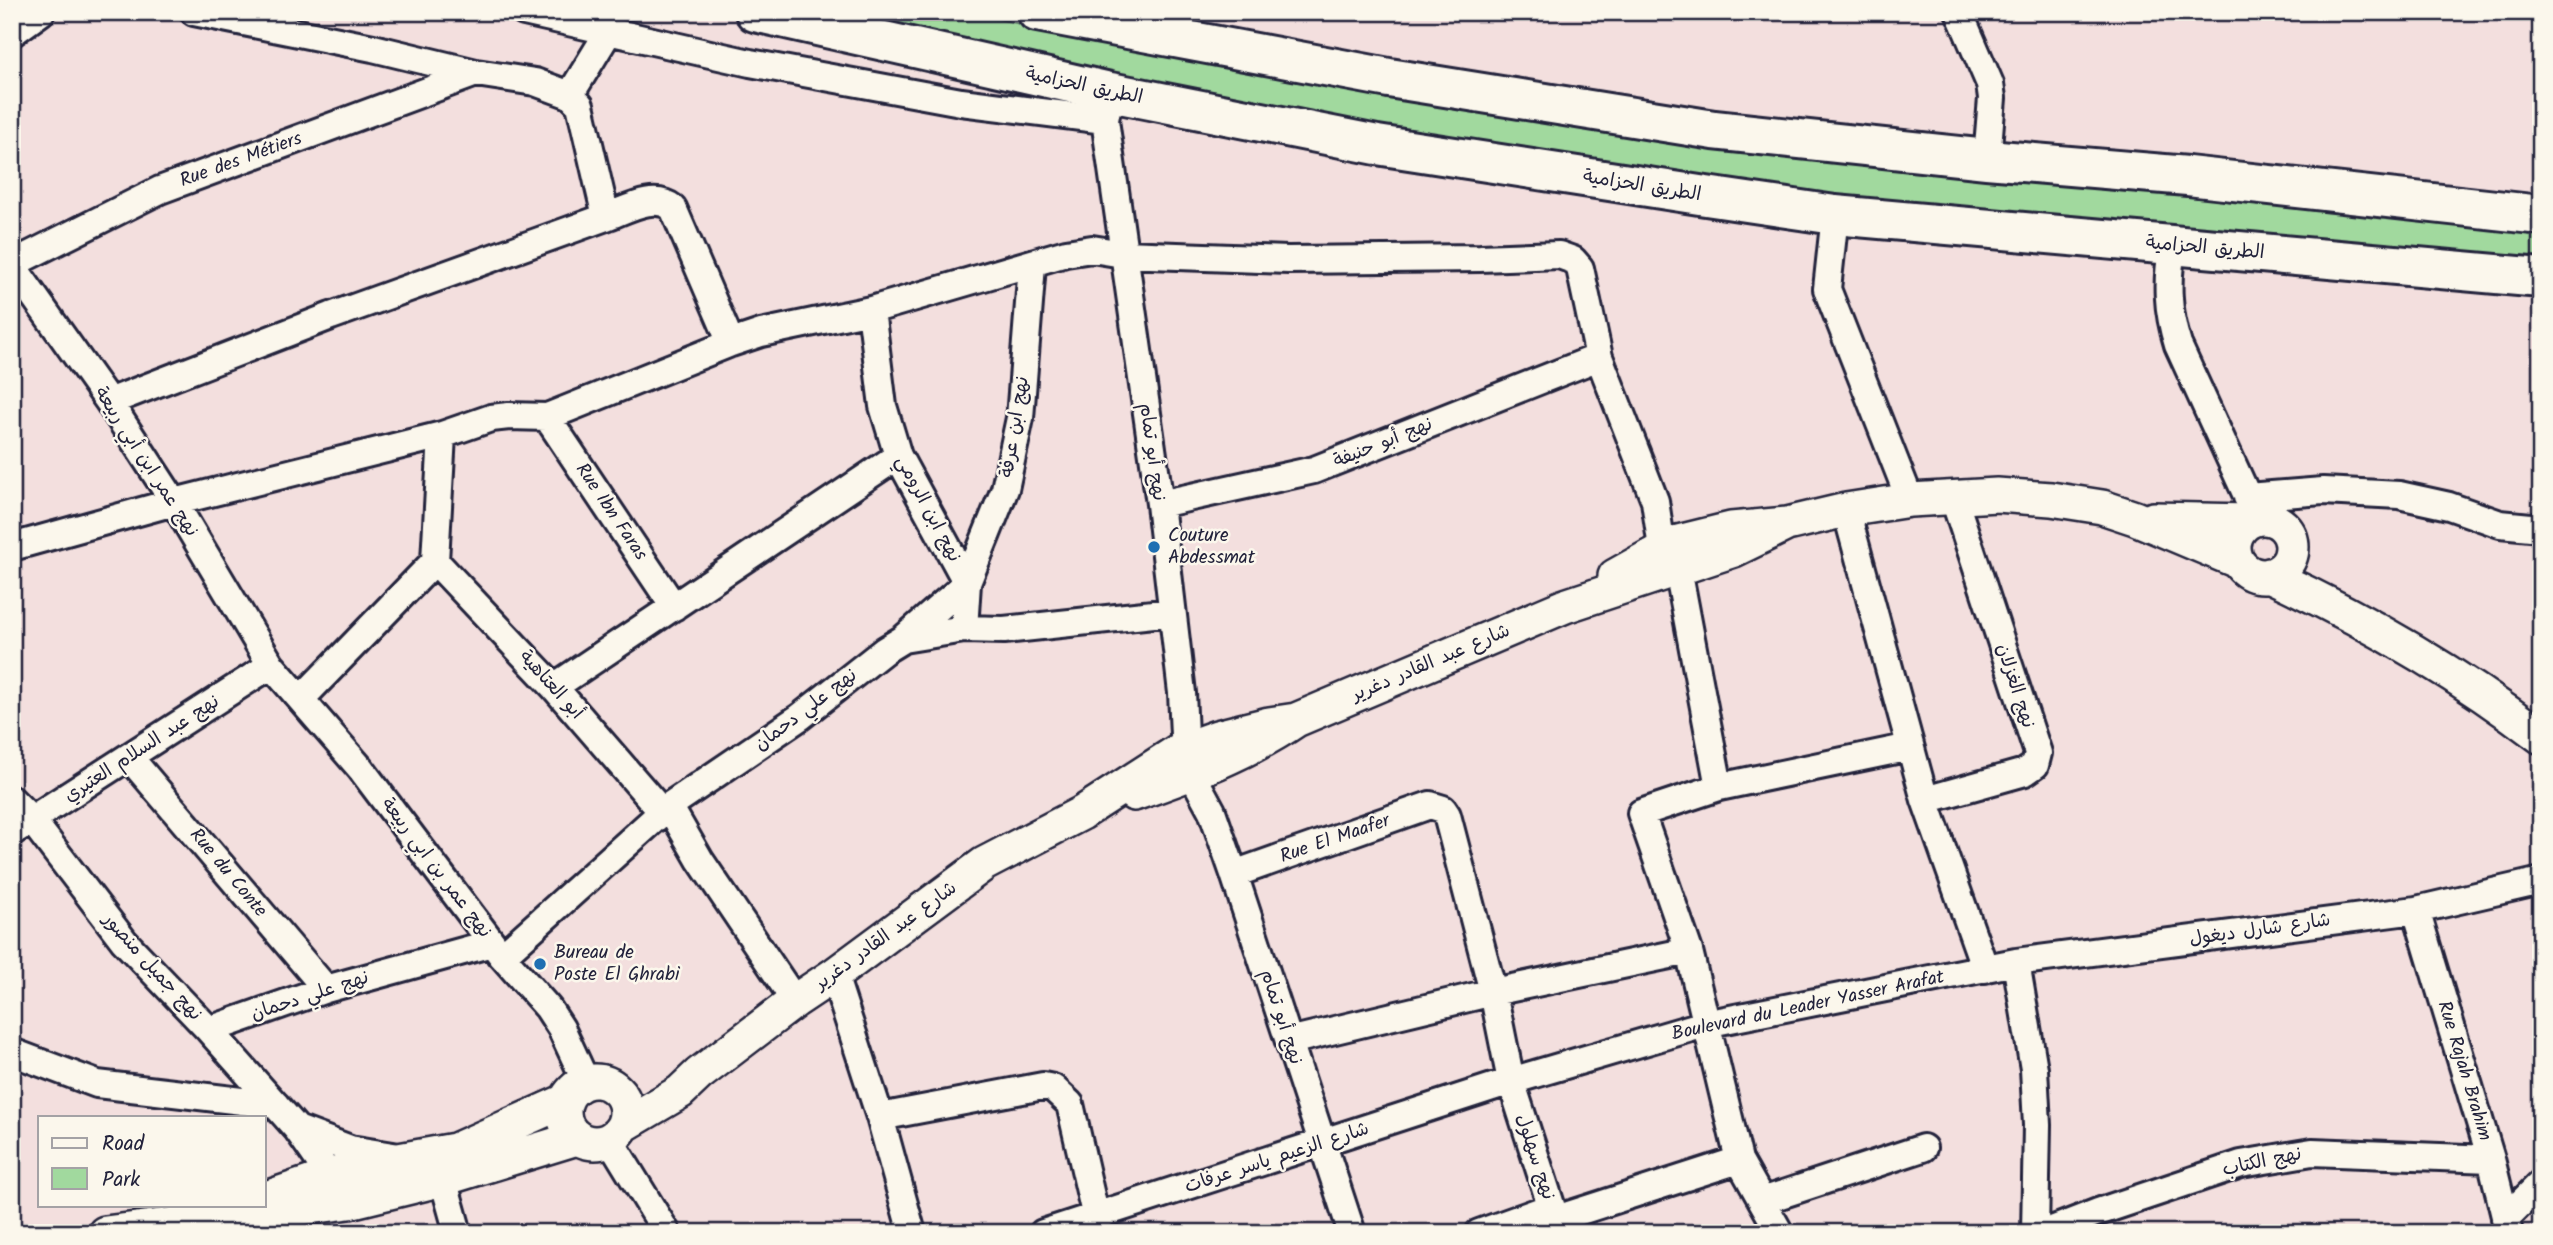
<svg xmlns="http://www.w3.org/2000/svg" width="2553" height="1245" viewBox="0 0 2553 1245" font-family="Kalam,'Playpen Sans Arabic',sans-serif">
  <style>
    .green { fill: #a1d99e; stroke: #627e6c; stroke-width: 2 }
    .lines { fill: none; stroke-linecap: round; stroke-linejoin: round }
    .minor-casing { stroke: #22223b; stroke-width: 32 }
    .major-casing { stroke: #22223b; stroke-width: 38 }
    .highway-casing { stroke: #22223b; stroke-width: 44 }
    .minor { stroke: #fbf7ec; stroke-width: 26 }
    .major { stroke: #fbf7ec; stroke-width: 33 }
    .highway { stroke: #fbf7ec; stroke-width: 38 }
    .poi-dot { fill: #1f6fb2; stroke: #fbf7ec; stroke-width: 2.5 }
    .labels { text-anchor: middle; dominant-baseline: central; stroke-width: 5; stroke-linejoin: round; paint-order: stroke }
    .street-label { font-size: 19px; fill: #22223b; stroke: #fbf7ec }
    .poi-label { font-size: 19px; fill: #22223b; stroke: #fbf7ec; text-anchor: start }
  </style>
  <rect width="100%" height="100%" fill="#f3dfde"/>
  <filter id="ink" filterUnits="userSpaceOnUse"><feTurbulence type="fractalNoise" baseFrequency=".0143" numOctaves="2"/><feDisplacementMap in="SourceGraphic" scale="14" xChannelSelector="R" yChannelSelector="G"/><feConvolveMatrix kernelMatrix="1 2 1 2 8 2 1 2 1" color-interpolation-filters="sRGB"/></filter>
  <g filter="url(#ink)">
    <!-- green -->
    <path class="green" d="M829 12H967L1119 46 2541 229V271C2264 242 1986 218 1709 181 1413 142 1120 79 829 12Z"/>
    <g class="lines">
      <!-- minor casing -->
      <g class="minor-casing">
        <path id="minor" d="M194 12 373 48 476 73 535 82 570 95 580 105 606 217C628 209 654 193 673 208L731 343
          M524 12 750 63 961 102 1105 120
          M1959 12 1990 84 1992 98 1987 159
          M12 33 41 12
          M1110 92 1105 120 1160 504 1182 693 1185 755 1192 774 1212 811 1234 874 1352 1233
          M570 95 609 31
          M1835 215 1827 289 1910 500
          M2173 245C2166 280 2167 310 2178 345L2255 513
          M12 264 160 190 476 73
          M12 265 109 402 174 502 271 665 361 769 502 956 548 1008 561 1028 586 1082
          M871 310 883 406 898 456 967 583
          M109 402 331 316 606 217
          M547 417 674 607
          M2247 497 2323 491 2399 495 2449 506 2500 524 2541 528
          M1160 504 1314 470 1599 357
          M1846 510 1925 800 1985 969
          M12 547 174 502 442 435 491 418 509 416 547 417 731 343 761 333 871 310 1066 253 1092 249 1123 254 1288 260 1480 258 1559 255 1573 260 1580 268 1599 357 1655 501 1662 548 1668 560 1678 569 1719 787
          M435 561 554 687 663 813
          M964 629 967 583 1005 489 1020 418 1032 265
          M903 639 967 583
          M554 687 898 456
          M301 699 435 561 442 435
          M130 758 326 989
          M12 800 31 819 124 941 209 1030 297 1129 339 1189
          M1925 800 2025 772 2035 765 2038 753 1953 496
          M669 806 700 860 795 1001
          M12 832 271 665
          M1234 874 1430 805 1443 809 1447 815 1493 992 1511 1081 1560 1233
          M2416 910 2491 1159 2509 1233
          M1689 951 1641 813 1719 787 1910 747
          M502 956 669 806 800 717 885 650 903 639 964 629 1004 630 1172 612
          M2016 962 2034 1069 2037 1125 2035 1233
          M834 975 880 1117 912 1233
          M209 1030 326 989 492 943
          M1289 1041 1493 992 1689 951 1739 1160 1780 1233
          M12 1052 97 1084 276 1105
          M880 1117 1043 1086 1053 1088 1070 1104 1099 1231
          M297 1129 350 1149 393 1156
          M610 1140 667 1233
          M443 1179 458 1233
          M1762 1201 1923 1148
          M1556 1219 1739 1160
          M2505 1219 2541 1183
          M1043 1233 1511 1081 1705 1024 2016 962 2416 910 2541 881
          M1479 1233 1551 1207
          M2044 1233 2098 1212 2241 1164 2312 1152 2491 1159"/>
      </g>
      <!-- major casing -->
      <g class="major-casing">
        <path id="major" d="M2234 547a29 29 0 1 1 58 0a29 29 0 1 1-58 0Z
          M2153 519 2249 521
          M2269 575C2366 620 2456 672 2541 737
          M1615 576 1674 543 1731 529 1787 524 1846 510 1910 500 1997 495 2051 499 2102 507 2135 518 2237 561
          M1134 794C1191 774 1246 754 1296 720L1565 606 1734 550 1787 524
          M564 1112a31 31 0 1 1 62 0a31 31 0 1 1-62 0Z
          M624 1125 680 1092 699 1074 795 1001 834 975 984 864 1082 813 1178 751 1217 737 1269 724 1296 720
          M266 1198 353 1168 455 1150 565 1101
          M105 1233 349 1202 443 1179 577 1138"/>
      </g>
      <!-- highway casing -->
      <g class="highway-casing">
        <path id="highway" d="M755 12 1110 92 1377 145 1706 196 1835 215 2541 278
          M1037 12 1389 78 1714 130 1987 159 2188 176 2541 215"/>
      </g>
      <!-- minor -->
      <use href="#minor" class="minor"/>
      <!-- major -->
      <use href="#major" class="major"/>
      <!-- highway -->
      <use href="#highway" class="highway"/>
    </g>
  </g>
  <!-- markers -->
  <g class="poi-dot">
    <circle cx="1154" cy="547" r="7"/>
    <circle cx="540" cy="964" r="7"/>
  </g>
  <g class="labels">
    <!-- street labels -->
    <g class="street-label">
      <text transform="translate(1084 86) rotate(12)">الطريق الحزامية</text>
      <text transform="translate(241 160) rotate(-20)">Rue des Métiers</text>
      <text transform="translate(1642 186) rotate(9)">الطريق الحزامية</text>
      <text transform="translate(2205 248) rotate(5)">الطريق الحزامية</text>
      <text transform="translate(1015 427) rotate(-81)">نهج ابن عرفة</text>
      <text transform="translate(1383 443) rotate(-22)">نهج أبو حنيفة</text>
      <text transform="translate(1152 452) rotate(82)">نهج أبو تمام</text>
      <text transform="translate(146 462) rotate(57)">نهج عمر ابن أبي ربيعة</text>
      <text transform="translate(928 509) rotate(62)">نهج ابن الرومي</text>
      <text transform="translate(611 512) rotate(56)">Rue Ibn Faras</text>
      <text transform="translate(1431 663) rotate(-23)">شارع عبد القادر دغرير</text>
      <text transform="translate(551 685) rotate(48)">أبو العتاهية</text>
      <text transform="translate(2015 686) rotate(72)">نهج الغزلان</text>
      <text transform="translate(806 710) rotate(-37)">نهج علي دحمان</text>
      <text transform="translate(142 749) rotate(-33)">نهج عبد السلام العتيري</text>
      <text transform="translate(1335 839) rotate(-19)">Rue El Maafer</text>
      <text transform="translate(436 868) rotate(53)">نهج عمر بن ابي ربيعة</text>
      <text transform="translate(228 873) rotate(50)">Rue du Conte</text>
      <text transform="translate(2260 930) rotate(-8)">شارع شارل ديغول</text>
      <text transform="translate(886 936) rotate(-36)">شارع عبد القادر دغرير</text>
      <text transform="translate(152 967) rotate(48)">نهج جميل منصور</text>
      <text transform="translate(310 996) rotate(-18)">نهج علي دحمان</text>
      <text transform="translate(1808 1006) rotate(-12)">Boulevard du Leader Yasser Arafat</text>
      <text transform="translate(1281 1017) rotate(72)">نهج أبو تمام</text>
      <text transform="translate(2464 1071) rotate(73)">Rue Rajah Brahim</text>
      <text transform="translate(1535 1157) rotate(72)">نهج سهلول</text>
      <text transform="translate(1277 1158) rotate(-18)">شارع الزعيم ياسر عرفات</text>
      <text transform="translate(2262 1162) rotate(-12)">نهج الكتاب</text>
    </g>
    <!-- poi labels -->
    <g class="poi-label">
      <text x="1168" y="536">Couture<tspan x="1168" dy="22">Abdessmat</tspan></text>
      <text x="554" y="953">Bureau de<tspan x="554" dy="22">Poste El Ghrabi</tspan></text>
    </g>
  </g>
  <!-- margin -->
  <rect width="2553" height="1245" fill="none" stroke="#fbf7ec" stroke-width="42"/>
  <rect x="21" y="21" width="2511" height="1203" fill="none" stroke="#22223b" stroke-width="2.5" filter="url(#ink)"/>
  <!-- legend -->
  <rect x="38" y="1116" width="228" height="91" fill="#fbf7ec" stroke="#a4a2a5" stroke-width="2"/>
  <rect x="52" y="1138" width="35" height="10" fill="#fbf7ec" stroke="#a4a2a5" stroke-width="2"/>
  <text x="102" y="1150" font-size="21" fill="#22223b">Road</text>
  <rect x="52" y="1168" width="35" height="21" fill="#a1d99e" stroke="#a4a2a5" stroke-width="2"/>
  <text x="102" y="1186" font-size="21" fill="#22223b">Park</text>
</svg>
